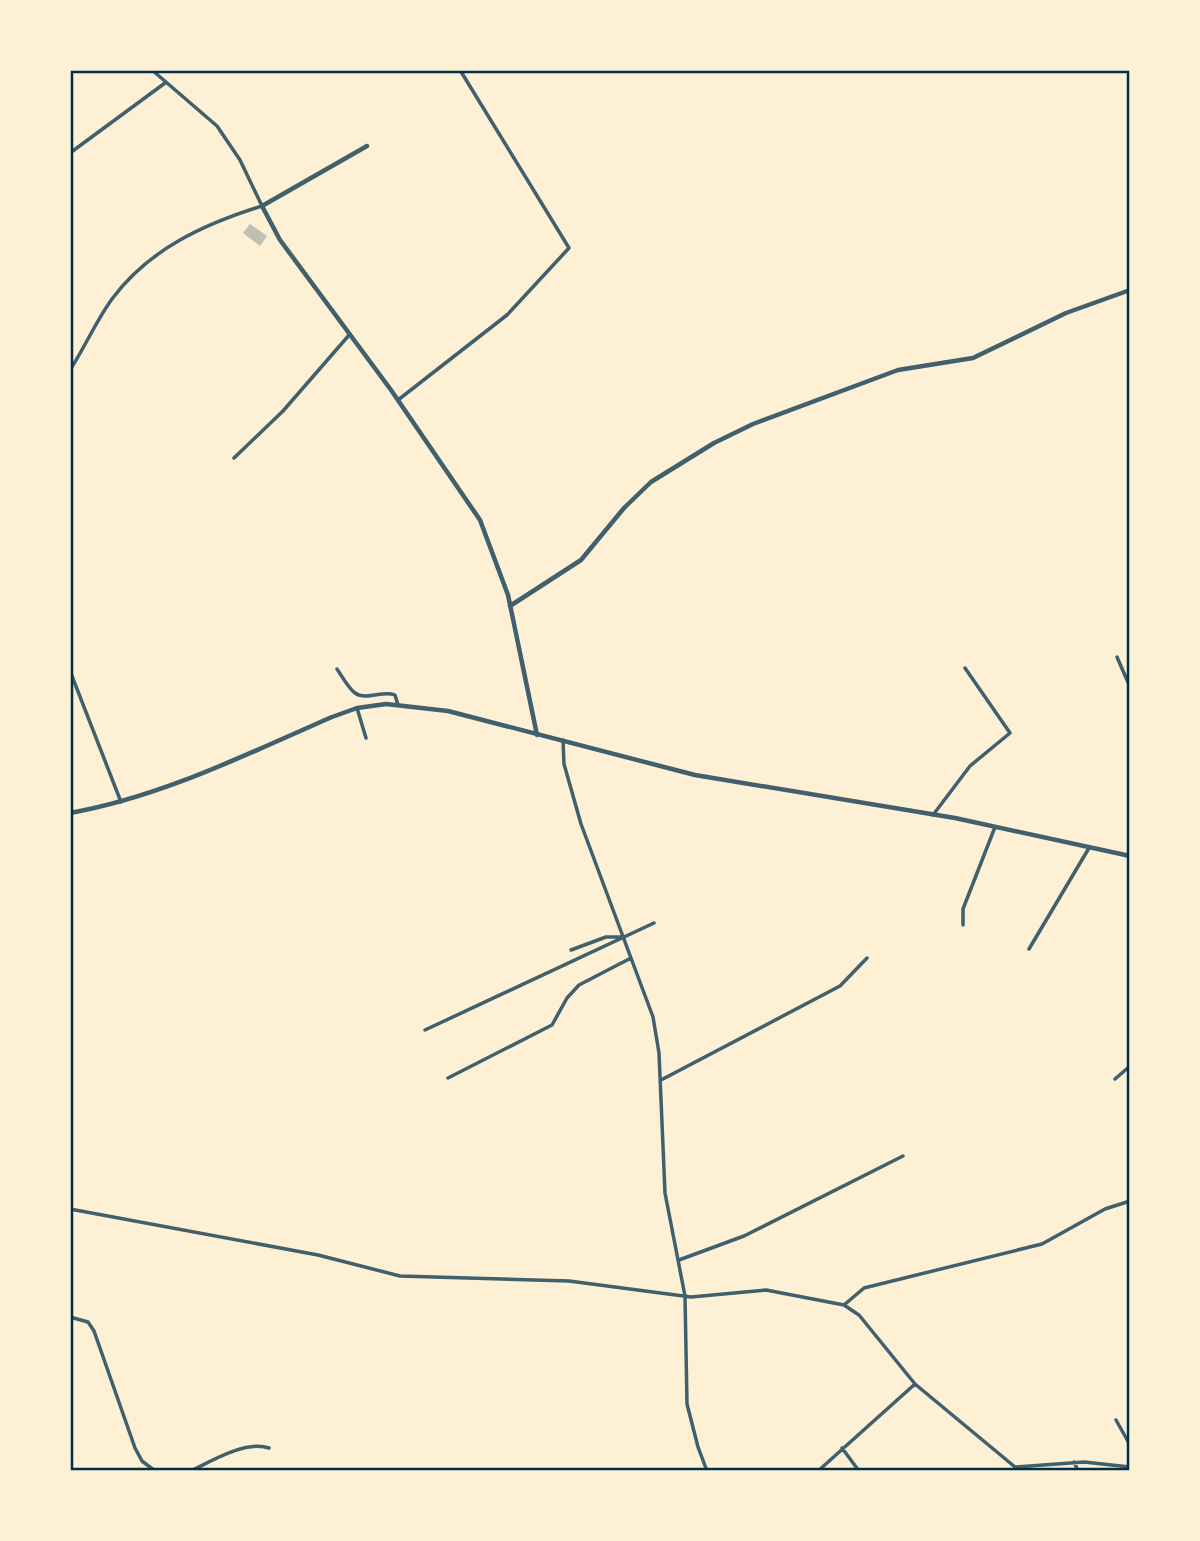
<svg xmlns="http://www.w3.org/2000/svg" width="1200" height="1541" viewBox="0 0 1200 1541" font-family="'Noto Sans',sans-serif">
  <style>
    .building { fill: #bec0b2 }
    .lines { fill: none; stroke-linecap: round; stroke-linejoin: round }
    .minor { stroke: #3f606c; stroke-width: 3.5 }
    .tertiary { stroke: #3f606c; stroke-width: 4.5 }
    .neatline { fill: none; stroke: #003049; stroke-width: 2.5 }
  </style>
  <rect width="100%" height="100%" fill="#fdf0d5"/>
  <!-- building -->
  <path class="building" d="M250 224 267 236 260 246 243 233Z"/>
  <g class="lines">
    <!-- minor -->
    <path class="minor" d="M70 153 165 83
      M70 370C85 347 96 321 112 299 149 249 204 224 262 206L240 160 217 126 152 70
      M398 400 507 315 569 248 460 70
      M234 458 283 411 350 334
      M1117 657 1130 687
      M337 669C342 676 348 688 355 693 366 701 383 690 395 695L398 705
      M70 671 121 802
      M357 708 366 738
      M563 740 564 764 581 824 653 1017 659 1053 665 1193 685 1296 687 1404 698 1447 707 1471
      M933 815 970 766 1010 733 965 668
      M963 925V909L995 827
      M1029 949 1089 848
      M571 950 606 937H623
      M425 1030 654 923
      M448 1078 552 1025 567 998 579 985 631 958
      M1115 1079 1130 1066
      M661 1080 840 986 867 958
      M70 1209 318 1255 400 1276 569 1281 691 1297 766 1290 844 1305 864 1288 1042 1244 1105 1209 1130 1201
      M679 1260 744 1236 903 1156
      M844 1305 859 1315 915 1384 1015 1467 1084 1462 1130 1467
      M70 1317 88 1322 94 1331 135 1448 142 1461 155 1471
      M1116 1420 1130 1445
      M842 1448 859 1471
      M1074 1462 1078 1471
      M191 1471C211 1461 246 1440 269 1448
      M818 1471 915 1384"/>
    <!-- tertiary -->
    <path class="tertiary" d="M367 146 262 206 280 240 391 390 480 520 508 595 537 735
      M510 606 581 560 624 508 651 482 714 443 753 424 898 370 973 358 1066 313 1130 290
      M70 813C161 797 247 754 332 717L357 708 386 704 448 711 695 775 955 818 1130 856"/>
  </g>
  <!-- border -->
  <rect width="1200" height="1541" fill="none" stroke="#fdf0d5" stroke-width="144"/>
  <rect x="72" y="72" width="1056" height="1397" class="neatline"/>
</svg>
